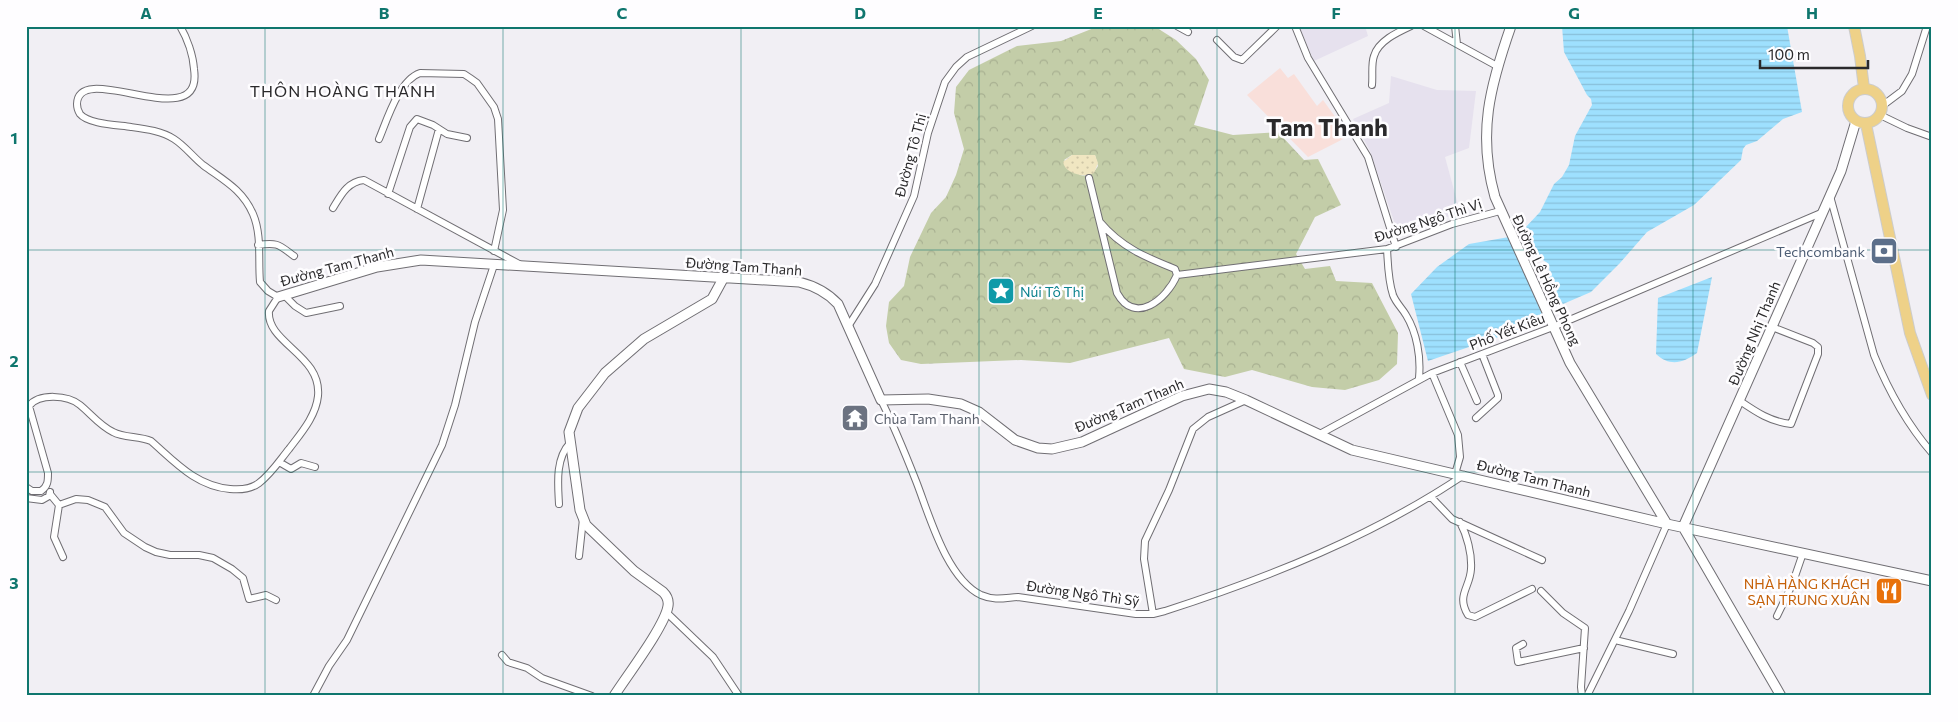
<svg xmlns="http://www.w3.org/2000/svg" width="1958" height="722" viewBox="0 0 1958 722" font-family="Commissioner,sans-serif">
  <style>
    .commercial { fill: #f9dfda }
    .built { fill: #e6e1ee }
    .forest { fill: url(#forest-crowns); fill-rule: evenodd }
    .sand { fill: url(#sand-dots) }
    .water { fill: url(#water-rules) }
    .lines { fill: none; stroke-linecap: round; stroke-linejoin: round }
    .street-casing { stroke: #706e73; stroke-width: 8 }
    .secondary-casing { stroke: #706e73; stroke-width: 11 }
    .primary-casing { stroke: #ccc; stroke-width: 12 }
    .street { stroke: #fff; stroke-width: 6 }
    .secondary { stroke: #fff; stroke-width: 9 }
    .primary { stroke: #eed188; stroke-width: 10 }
    .grid { fill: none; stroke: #0f766e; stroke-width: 1; stroke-opacity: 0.55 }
    .labels { text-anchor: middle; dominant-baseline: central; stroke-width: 5; stroke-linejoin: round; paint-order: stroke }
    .street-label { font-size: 14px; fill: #2a292b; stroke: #fefdff }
    .service-label { font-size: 14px; fill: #4e5e75; stroke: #fefdff; text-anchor: end }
    .culture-label { font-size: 14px; fill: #0d838f; stroke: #fefdff; text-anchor: start }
    .worship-label { font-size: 14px; fill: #5b616d; stroke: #fefdff; text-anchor: start }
    .food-label { font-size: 14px; fill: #c56008; stroke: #fefdff; text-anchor: end }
    .quarter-label { font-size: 16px; letter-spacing: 1px; fill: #2a292b; stroke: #fefdff }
    .town-label { font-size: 24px; font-weight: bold; fill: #2a292b; stroke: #fefdff }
    .neatline { fill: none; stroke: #0f766e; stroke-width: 2 }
    .grid-label { font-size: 16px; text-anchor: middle; font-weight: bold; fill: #0f766e }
  </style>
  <defs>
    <pattern id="forest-crowns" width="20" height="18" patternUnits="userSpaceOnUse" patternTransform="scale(1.25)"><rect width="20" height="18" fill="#c3cda8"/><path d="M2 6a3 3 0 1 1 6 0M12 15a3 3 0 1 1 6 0" fill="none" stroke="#a8b091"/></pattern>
    <pattern id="sand-dots" width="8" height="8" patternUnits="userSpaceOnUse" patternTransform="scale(1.25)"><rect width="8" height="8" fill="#f0e6c1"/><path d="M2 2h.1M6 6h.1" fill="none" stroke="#cec5a6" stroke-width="1.8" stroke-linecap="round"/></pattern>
    <pattern id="water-rules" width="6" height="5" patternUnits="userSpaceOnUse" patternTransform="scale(1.25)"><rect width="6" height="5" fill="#9ee0fe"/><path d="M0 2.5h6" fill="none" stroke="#88c0da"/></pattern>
  </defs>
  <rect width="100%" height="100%" fill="#f1eff4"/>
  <!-- commercial -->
  <path class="commercial" d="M1280 68 1288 78 1294 74 1317 106 1323 100 1349 136 1308 157 1247 95Z"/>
  <!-- built -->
  <path class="built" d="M1299 26H1365L1368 36 1314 61Z
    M1391 76 1437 90 1476 91 1469 148 1445 157 1460 212 1399 236 1370 151 1353 119 1389 103Z"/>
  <!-- forest -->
  <path class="forest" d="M1099 26H1154L1176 40 1196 59 1209 80 1194 125 1233 135 1278 132 1304 160 1318 159 1341 205 1315 217 1296 254 1305 269 1330 266 1336 281 1372 283 1398 333 1397 364 1379 380 1345 390 1312 387 1252 370 1225 377 1184 369 1169 338 1070 363 1021 360 921 364 901 360 889 343 886 326 889 302 904 286 910 257 931 213 946 197 956 175 964 149 954 113 956 87 969 70 1017 46 1061 41ZM1072 155H1095L1098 166C1093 174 1089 177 1080 175L1064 160Z"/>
  <!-- sand -->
  <path class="sand" d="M1072 155H1095L1098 163 1094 173C1085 178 1065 174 1063 162Z"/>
  <!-- water -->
  <path class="water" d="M1562 26H1787L1802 112 1783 119 1757 141 1746 145 1743 149 1741 160 1694 205 1647 232 1620 263 1591 292 1563 304C1554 300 1547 286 1548 276 1549 271 1550 269 1549 264L1537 256 1524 229 1540 212 1554 184 1562 177 1569 165 1575 136 1592 105 1591 99 1587 95 1564 52Z
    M1509 237 1545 321 1428 361 1411 294 1437 267 1469 244Z
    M1712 277 1697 353C1683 363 1670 367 1656 354L1658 298Z"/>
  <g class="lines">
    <!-- street casing -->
    <g class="street-casing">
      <path id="street" d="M1177 26 1188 32
        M1295 26 1308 58 1368 157 1396 247
        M1424 26 1497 66
        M1455 26 1457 44
        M1217 40 1234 57 1242 60 1277 26
        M1372 85C1373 76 1371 64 1374 56 1378 41 1398 32 1411 26
        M1882 106 1902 91 1912 74 1927 26
        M1880 115 1907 128 1932 137
        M379 139C387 120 399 80 420 73L464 74 470 78 477 83 494 107 498 119 503 210 494 251
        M1089 178 1117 293C1135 326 1167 299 1177 275L1175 269C1145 257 1121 247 1100 222
        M388 194 410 127 417 119 433 125 447 134 467 138
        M1830 196 1874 355C1889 392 1906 423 1932 453
        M333 208C341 195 347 182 364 180L519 264
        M417 209 439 129
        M258 245C278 242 279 245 294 256
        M1387 249C1388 264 1388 280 1393 295 1396 303 1402 308 1406 315 1417 333 1421 357 1419 378
        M1177 275 1387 249 1452 224 1500 211
        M284 295 295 306 306 313 340 306
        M849 325 875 284 914 196 928 133 945 82 956 67 967 57 1032 26
        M1460 362 1477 401
        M1432 373 1458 435 1460 457 1455 474
        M881 400C894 426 905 453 916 481 929 514 946 578 981 595 995 601 1004 598 1018 597L1136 614H1153L1165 611C1270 577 1373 536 1464 475
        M1740 401C1756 412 1771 422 1791 424L1818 354V347L1813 343 1772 327
        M1476 418 1498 398V395L1482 354
        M1318 435 1432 373 1553 327 1821 213
        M279 462 291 469 301 463 315 467
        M26 487 32 491H41C48 486 48 481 48 473L29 406C39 393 68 395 80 405 91 414 100 426 113 432 124 438 139 436 151 441 175 462 196 486 230 489 240 490 251 489 259 483 271 474 280 460 289 449 301 433 316 416 318 396 322 355 266 343 269 311L278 297 268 291 260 282C258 260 262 235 253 214 242 189 223 180 203 165 193 157 185 146 174 139 162 131 146 129 131 127 118 125 88 124 80 114 78 111 77 108 77 104 78 58 204 138 194 69 193 55 187 38 180 26
        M50 494 59 505 54 537 63 557
        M1431 497 1452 519 1542 560
        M26 498 42 500 49 496 50 492
        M559 504C558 485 555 459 570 443
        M59 505 76 499 88 500 105 507 124 533 145 547 156 552 170 555H199L213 558 232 569 243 578 249 599 266 595 276 600
        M1460 522C1467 535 1472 554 1471 569 1470 588 1456 595 1468 615L1475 617 1532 589
        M579 556 583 519
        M1541 591 1563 613 1585 628 1581 687 1582 696
        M666 612 713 657 739 696
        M1153 614 1144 559 1145 541 1169 490 1193 429 1208 417 1246 400
        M1777 616 1792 585 1803 553
        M1615 640 1673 654
        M1523 644 1516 648 1518 662 1584 648
        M502 655 508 662 527 668 542 678 592 696
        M313 696 329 666 347 640 442 445 455 405 475 322 494 265
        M1587 696 1629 611 1667 524"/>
    </g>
    <!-- secondary casing -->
    <g class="secondary-casing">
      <path id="secondary" d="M1511 26C1490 86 1477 134 1495 197L1570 363 1667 524
        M278 297 377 267 421 260 799 282C815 286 827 292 838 304L881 400 928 399 961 404 979 412 1015 440 1038 448 1052 449 1082 442 1182 396 1209 389 1226 392 1246 400 1352 450 1667 524 1932 581
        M614 696C626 677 665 626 668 606 669 600 667 596 663 592L634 571 586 525 580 510 569 432 578 408 605 373 644 339 712 299 724 277
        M1781 696 1683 527 1830 196 1841 171 1856 121"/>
    </g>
    <!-- primary casing -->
    <g class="primary-casing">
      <path id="primary" d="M1854 26 1860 56 1864 88
        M1848 106a17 17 0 1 1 34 0a17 17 0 1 1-34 0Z
        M1866 124 1910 333 1932 395"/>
    </g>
    <!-- street -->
    <use href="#street" class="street"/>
    <!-- secondary -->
    <use href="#secondary" class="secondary"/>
    <!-- primary -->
    <use href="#primary" class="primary"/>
  </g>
  <!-- grid -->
  <path class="grid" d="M265 26V696M503 26V696M741 26V696M979 26V696M1217 26V696M1455 26V696M1693 26V696M26 250H1932M26 472H1932"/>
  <!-- icons -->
  <defs>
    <g id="bank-square" transform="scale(1.4375)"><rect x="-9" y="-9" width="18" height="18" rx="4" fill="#5c6f8a" stroke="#fefdff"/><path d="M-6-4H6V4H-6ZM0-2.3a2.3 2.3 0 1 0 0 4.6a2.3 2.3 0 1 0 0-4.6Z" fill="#fff"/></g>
    <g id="sight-square" transform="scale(1.4375)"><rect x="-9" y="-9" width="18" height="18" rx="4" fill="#0f9aa8" stroke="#fefdff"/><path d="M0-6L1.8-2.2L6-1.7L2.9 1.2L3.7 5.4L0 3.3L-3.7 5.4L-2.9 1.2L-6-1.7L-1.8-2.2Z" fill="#fff"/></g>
    <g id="temple-square" transform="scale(1.4375)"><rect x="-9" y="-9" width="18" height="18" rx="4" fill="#6b7280" stroke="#fefdff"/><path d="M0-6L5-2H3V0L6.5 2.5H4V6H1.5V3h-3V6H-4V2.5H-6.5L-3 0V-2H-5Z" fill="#fff"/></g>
    <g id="restaurant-square" transform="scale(1.4375)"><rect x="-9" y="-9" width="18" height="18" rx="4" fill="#e8710a" stroke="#fefdff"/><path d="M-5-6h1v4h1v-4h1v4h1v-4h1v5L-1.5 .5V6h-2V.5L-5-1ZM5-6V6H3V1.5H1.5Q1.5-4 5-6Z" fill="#fff"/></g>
  </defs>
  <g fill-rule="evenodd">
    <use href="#bank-square" x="1884" y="251"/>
    <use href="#sight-square" x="1001" y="291"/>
    <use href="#temple-square" x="855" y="418"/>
    <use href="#restaurant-square" x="1889" y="591"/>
  </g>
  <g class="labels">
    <!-- street labels -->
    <g class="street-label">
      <text transform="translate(910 155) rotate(-75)">Đường Tô Thị</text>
      <text transform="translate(1428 220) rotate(-18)">Đường Ngô Thì Vị</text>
      <text transform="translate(337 266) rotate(-15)">Đường Tam Thanh</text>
      <text transform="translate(744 266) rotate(4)">Đường Tam Thanh</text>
      <text transform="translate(1547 280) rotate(65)">Đường Lê Hồng Phong</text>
      <text transform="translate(1507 331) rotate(-21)">Phố Yết Kiêu</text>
      <text transform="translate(1754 333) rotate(-67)">Đường Nhị Thanh</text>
      <text transform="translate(1129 405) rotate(-23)">Đường Tam Thanh</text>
      <text transform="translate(1534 478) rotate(14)">Đường Tam Thanh</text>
      <text transform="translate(1083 593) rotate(8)">Đường Ngô Thì Sỹ</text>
    </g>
    <!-- service labels -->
    <g class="service-label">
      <text x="1865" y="251">Techcombank</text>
    </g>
    <!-- culture labels -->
    <g class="culture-label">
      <text x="1020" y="291">Núi Tô Thị</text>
    </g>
    <!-- worship labels -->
    <g class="worship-label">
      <text x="874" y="418">Chùa Tam Thanh</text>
    </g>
    <!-- food labels -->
    <g class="food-label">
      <text x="1870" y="583">NHÀ HÀNG KHÁCH<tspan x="1870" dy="16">SẠN TRUNG XUÂN</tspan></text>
    </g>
    <!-- quarter labels -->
    <g class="quarter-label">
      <text x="343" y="90">THÔN HOÀNG THANH</text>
    </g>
    <!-- town labels -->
    <g class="town-label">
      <text x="1327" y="126">Tam Thanh</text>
    </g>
  </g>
  <!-- border -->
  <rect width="1958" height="722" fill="none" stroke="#fefdff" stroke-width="55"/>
  <!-- scale -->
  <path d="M1760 60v8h108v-8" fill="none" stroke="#2a292b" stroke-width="2.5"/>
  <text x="1768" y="60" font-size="15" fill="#2a292b" stroke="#fefdff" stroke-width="4" paint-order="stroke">100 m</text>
  <rect x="28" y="28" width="1902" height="666" class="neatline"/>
  <g class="grid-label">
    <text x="146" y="19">A</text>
    <text x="384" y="19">B</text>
    <text x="622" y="19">C</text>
    <text x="860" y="19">D</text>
    <text x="1098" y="19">E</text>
    <text x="1336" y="19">F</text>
    <text x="1574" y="19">G</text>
    <text x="1812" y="19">H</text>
    <text x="14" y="144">1</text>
    <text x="14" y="367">2</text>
    <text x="14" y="589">3</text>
  </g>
</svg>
